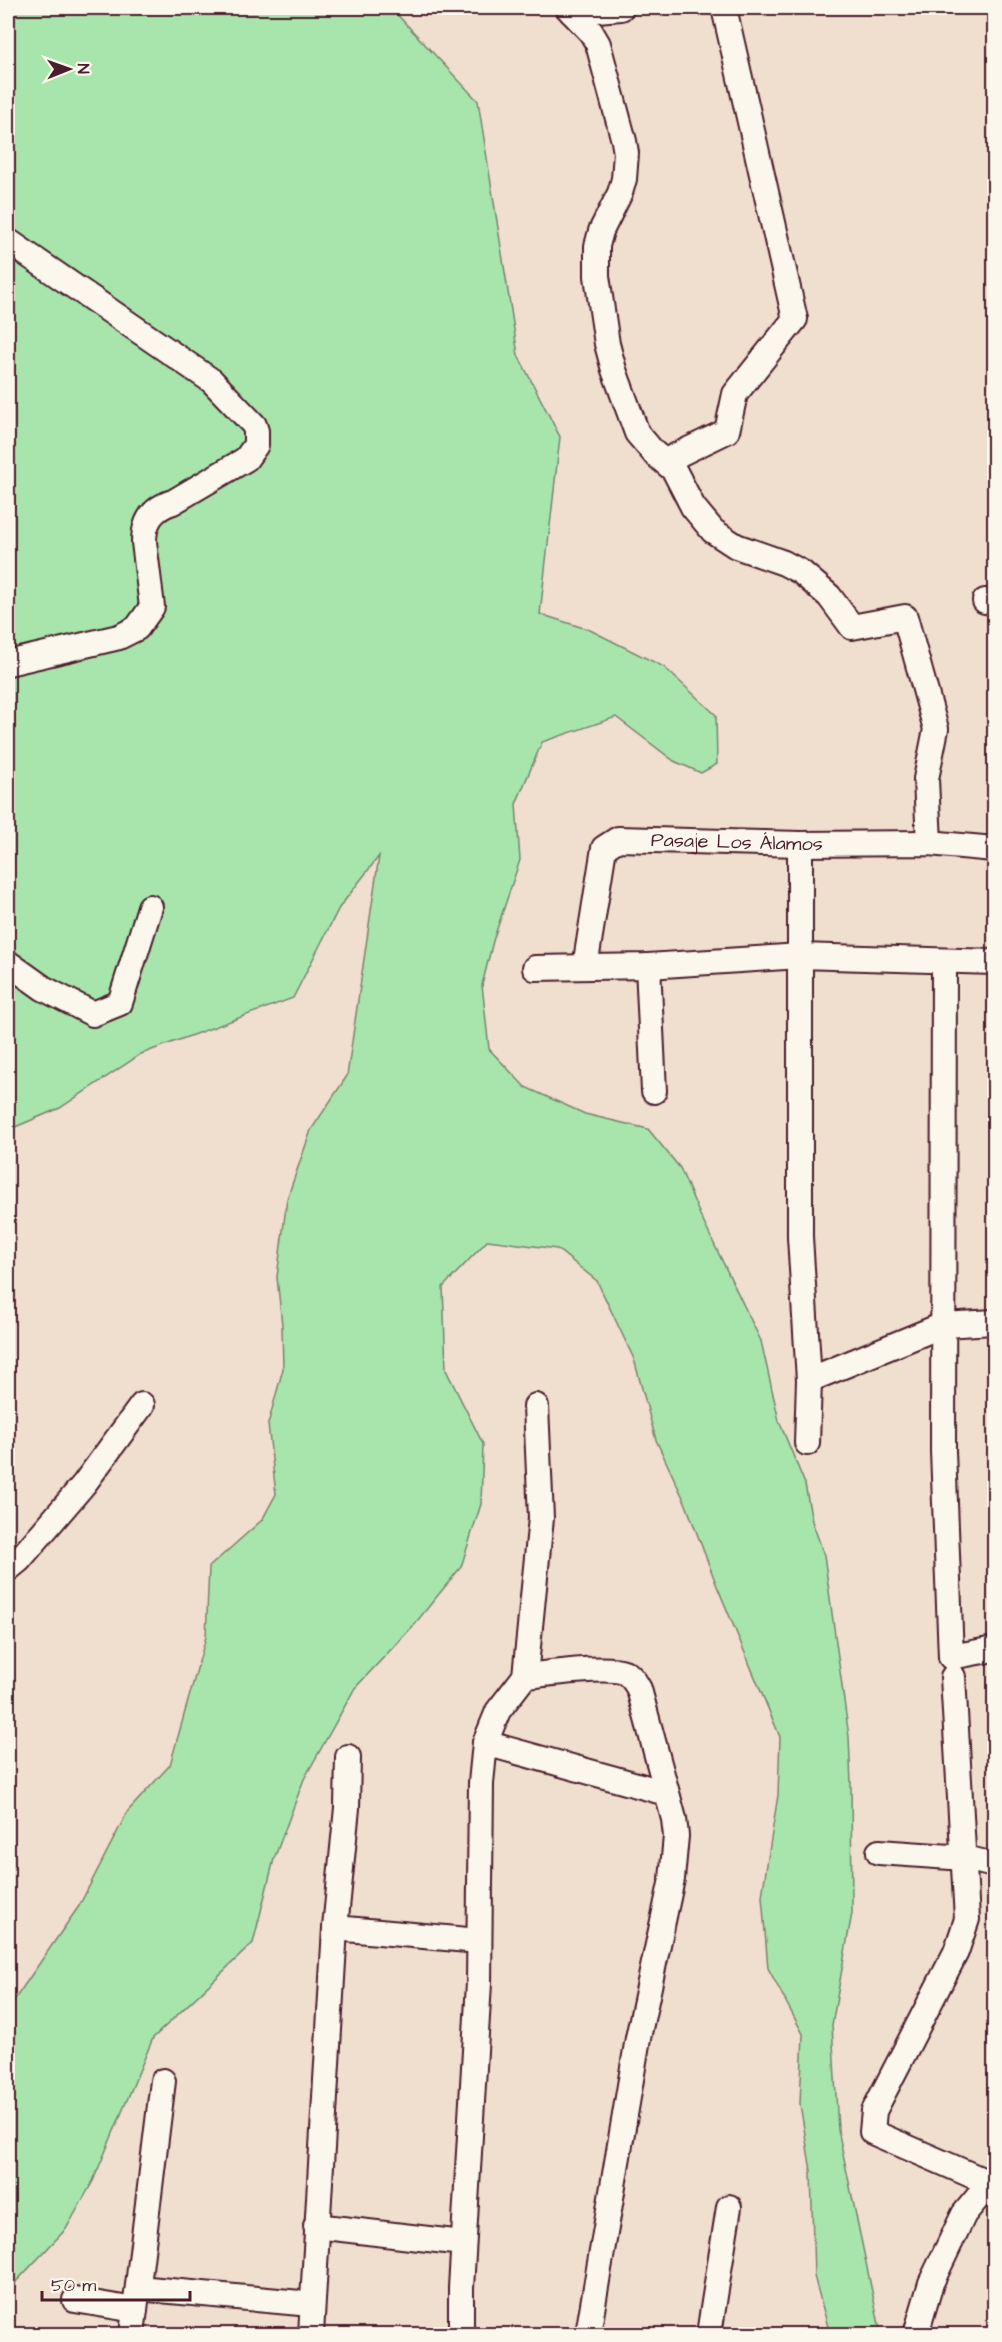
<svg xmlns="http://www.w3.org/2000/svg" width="1002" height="2342" viewBox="0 0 1002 2342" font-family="'Architects Daughter',sans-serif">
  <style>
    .green { fill: #a8e5ac; stroke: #79826c; stroke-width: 1.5 }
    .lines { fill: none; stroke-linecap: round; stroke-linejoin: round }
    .minor-casing { stroke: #4a1f2b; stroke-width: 28 }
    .minor { stroke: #fbf7ec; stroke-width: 24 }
    .labels { text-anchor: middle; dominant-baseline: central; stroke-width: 6; stroke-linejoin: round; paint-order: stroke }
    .street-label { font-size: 20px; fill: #4a1f2b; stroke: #fbf7ec }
  </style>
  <rect width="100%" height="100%" fill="#f0decf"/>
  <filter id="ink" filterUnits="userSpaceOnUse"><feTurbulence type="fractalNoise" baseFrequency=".0167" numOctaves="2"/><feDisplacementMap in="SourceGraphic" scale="12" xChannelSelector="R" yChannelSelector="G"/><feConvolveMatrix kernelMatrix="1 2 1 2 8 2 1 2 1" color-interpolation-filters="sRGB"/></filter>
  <g filter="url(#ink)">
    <!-- green -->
    <path class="green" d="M8 8H391L478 101 518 355 560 437 540 614 590 630 664 667 716 715 717 764 701 773 674 761 616 717 542 742 516 804 520 860 493 941 482 985 489 1049 525 1087 585 1114 648 1129 680 1168 700 1215 761 1341 779 1421 805 1484 812 1521 824 1555 849 1737 851 1784 852 1913 832 2025 838 2130 881 2334H830L814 2276 811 2171 800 2104 803 2034 768 1968 762 1896 778 1795 780 1737 717 1586 685 1502 656 1440 634 1359 597 1281 557 1249 488 1240 443 1287 446 1370 483 1444 481 1504 461 1567 413 1626 355 1688 304 1779 274 1859 253 1943 153 2038 93 2181 66 2229 8 2290V2009L79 1906 128 1811 170 1765 206 1637 209 1567 262 1520 276 1494 268 1424 283 1369 282 1325 277 1277 287 1199 311 1130 347 1076 379 856 339 908 293 998 141 1054 60 1108 8 1130Z"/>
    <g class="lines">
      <!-- minor casing -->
      <g class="minor-casing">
        <g id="minor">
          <path d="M568 8 591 32 598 44 624 141 626 153 624 179 620 193 601 231 597 246V276L607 344 614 370 637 433 654 453 674 470 693 507 713 531 736 546 784 563 801 572 829 596 852 627 905 617 936 729 926 779 929 843"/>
          <path d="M572 12 621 8"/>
          <path d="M8 241 212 381 254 425 256 431V445L246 459 173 502C153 508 144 521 144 542L152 607 137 628 119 637 8 663"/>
          <path d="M665 461 727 431 735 394 795 319 724 8"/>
          <path d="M985 601 994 602"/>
          <path d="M800 844V1237L809 1380 807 1443"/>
          <path d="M944 961 943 1451 951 1657 994 1649"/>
          <path d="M8 963 43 988 93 1014 120 1003 150 907"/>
          <path d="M648 966 654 1091"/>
          <path id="s1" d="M585 967 604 848 618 839 800 844 929 843 994 849"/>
          <path d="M535 968 648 966 800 956 994 962"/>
          <path d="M809 1380 943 1325 994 1322"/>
          <path d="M8 1569 19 1560 84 1484 142 1405"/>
          <path d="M525 1676C547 1674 607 1665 624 1672 632 1676 635 1682 639 1689L674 1819 676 1836 672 1879 638 2038 588 2334"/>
          <path d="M953 1677 967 1919 956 1952 874 2111 872 2132 994 2185"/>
          <path d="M485 1743 666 1793"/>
          <path d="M879 1852 965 1858 994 1865"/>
          <path d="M335 1928 479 1941"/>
          <path d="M316 2226 463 2243"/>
          <path d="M138 2288 311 2304"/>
          <path d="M75 2300 135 2310"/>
          <path d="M132 2334 163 2081"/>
          <path d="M311 2334 335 1928 347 1808 348 1757"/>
          <path d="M461 2334V2288L479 1983 481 1783 485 1743 498 1711 525 1676 541 1518 536 1406"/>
          <path d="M709 2334 729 2207"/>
          <path d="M916 2334 931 2283 964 2214 994 2178"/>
        </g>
      </g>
      <!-- minor -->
      <use href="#minor" class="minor"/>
    </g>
  </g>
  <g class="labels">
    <!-- street labels -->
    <g class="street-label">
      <text stroke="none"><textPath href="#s1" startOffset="256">Pasaje Los Álamos</textPath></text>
    </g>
  </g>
  <!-- margin -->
  <rect width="1002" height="2342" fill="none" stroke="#fbf7ec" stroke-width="30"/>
  <rect x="15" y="15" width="972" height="2312" fill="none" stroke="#4a1f2b" stroke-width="2" filter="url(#ink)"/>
  <!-- north arrow -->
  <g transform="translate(69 69) rotate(89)" stroke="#fbf7ec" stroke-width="4.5" paint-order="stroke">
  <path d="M0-4.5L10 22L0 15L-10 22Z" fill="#4a1f2b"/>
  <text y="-9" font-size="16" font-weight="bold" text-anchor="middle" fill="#4a1f2b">N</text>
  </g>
  <!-- scale -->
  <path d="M42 2291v9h148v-9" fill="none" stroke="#4a1f2b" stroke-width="3"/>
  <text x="51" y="2291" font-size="18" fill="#4a1f2b" stroke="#fbf7ec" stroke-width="4.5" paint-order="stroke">50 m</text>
</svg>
